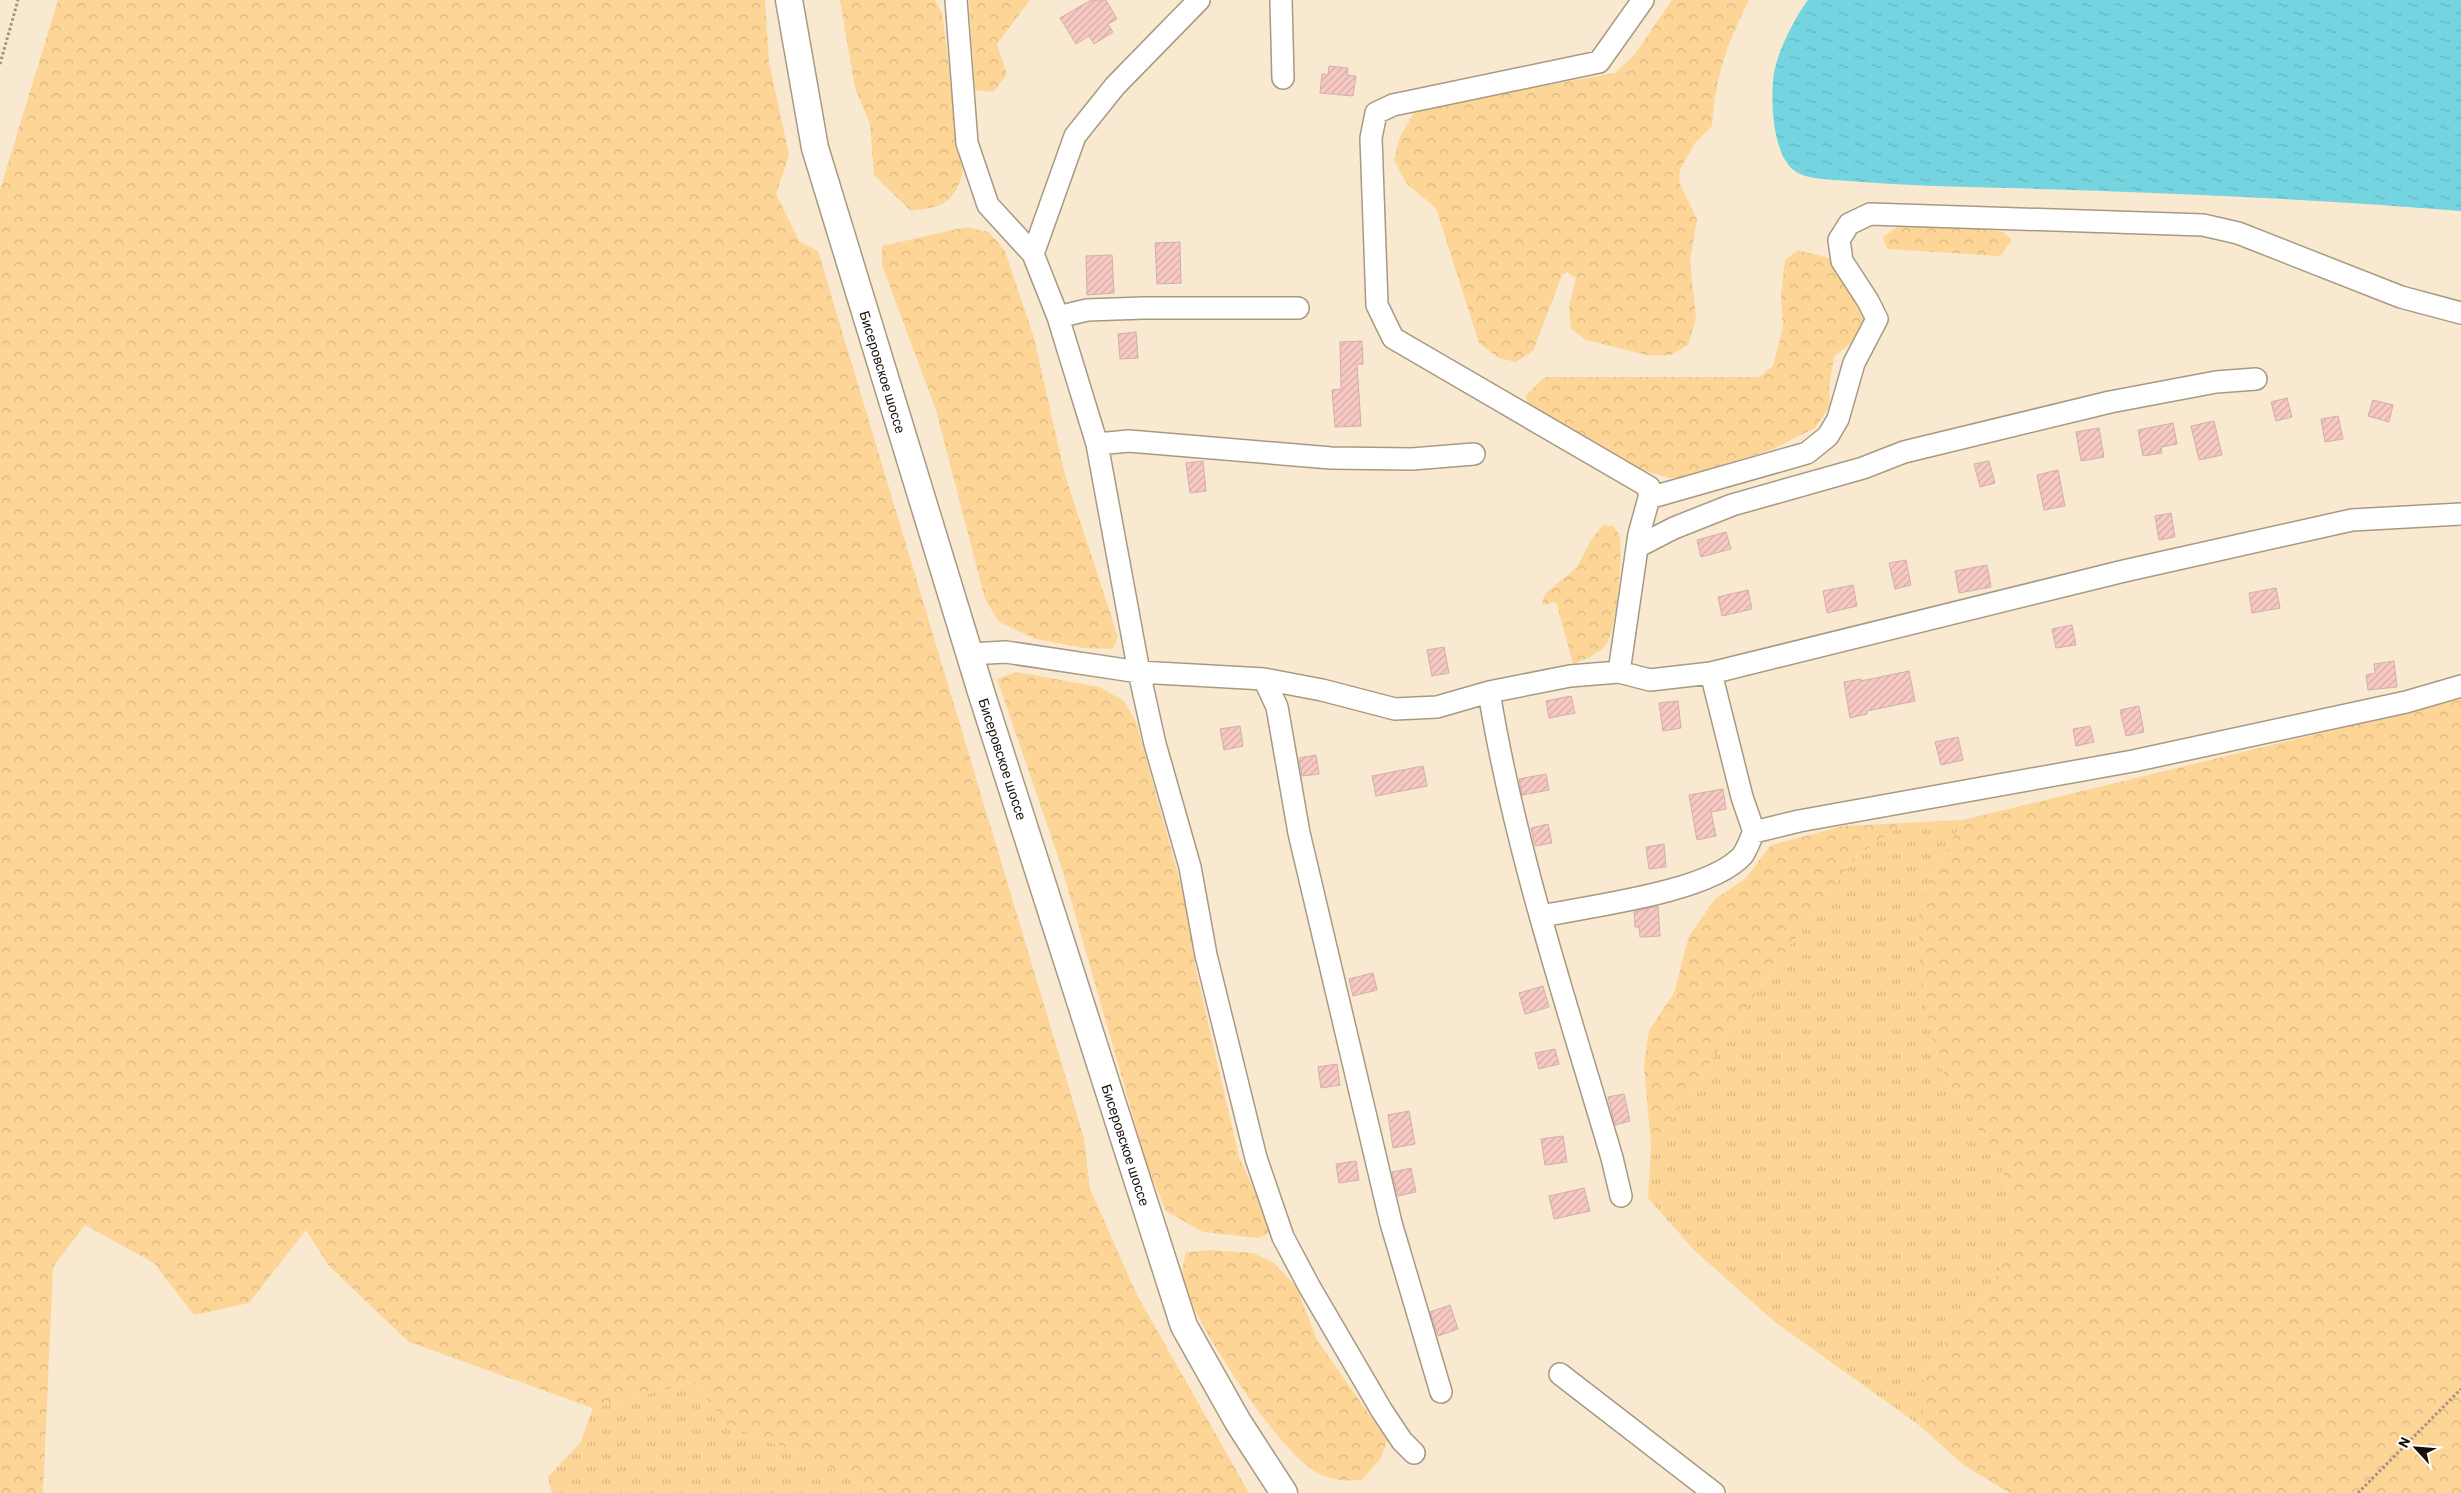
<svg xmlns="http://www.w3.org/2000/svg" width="2461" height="1493" viewBox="0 0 2461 1493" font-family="Barlow,sans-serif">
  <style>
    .grass { fill: url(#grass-tufts) }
    .forest { fill: url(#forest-crowns) }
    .water { fill: url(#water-ripples) }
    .building { fill: url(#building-hatch); stroke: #cfb0ab }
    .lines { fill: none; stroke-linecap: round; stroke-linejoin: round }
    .minor-casing { stroke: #a89982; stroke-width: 24 }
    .major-casing { stroke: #a89982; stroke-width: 29 }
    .path { stroke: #9e927f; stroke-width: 3; stroke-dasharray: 2.5 2.5; stroke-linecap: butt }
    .minor { stroke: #fff; stroke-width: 21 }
    .major { stroke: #fff; stroke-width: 26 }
    .labels { text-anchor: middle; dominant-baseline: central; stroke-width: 4.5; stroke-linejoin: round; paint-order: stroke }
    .street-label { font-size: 14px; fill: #150f07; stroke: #fff }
  </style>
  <defs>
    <pattern id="grass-tufts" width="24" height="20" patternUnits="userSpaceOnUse" patternTransform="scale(1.25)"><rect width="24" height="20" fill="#fdd597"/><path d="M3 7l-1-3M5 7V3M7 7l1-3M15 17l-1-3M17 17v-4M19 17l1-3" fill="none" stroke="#d8b681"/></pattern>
    <pattern id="forest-crowns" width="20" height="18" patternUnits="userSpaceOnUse" patternTransform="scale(1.25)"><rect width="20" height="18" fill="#fdd597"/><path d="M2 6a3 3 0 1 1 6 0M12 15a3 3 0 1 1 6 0" fill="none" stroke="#d8b681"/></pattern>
    <pattern id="water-ripples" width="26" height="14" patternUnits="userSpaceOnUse" patternTransform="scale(1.25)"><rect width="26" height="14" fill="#74d4df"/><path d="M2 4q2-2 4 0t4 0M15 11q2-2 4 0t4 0" fill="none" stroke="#64b5be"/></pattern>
    <pattern id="building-hatch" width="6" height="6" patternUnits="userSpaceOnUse" patternTransform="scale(1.25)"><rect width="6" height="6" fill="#f8c9c3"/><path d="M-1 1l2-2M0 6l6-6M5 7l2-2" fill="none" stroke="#d4aba6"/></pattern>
  </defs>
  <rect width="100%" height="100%" fill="#f9e9d0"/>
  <path class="grass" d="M 1963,820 L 1919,901 L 1937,1062 L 2002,1168 L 2013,1209 L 2010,1247 L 1988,1293 L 1950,1334 L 1924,1374 L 1919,1425 L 1775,1322 L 1694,1250 L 1648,1198 L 1651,1146 L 1697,1084 L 1728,1033 L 1820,904 L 1857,856 L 1903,823 Z
    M 695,1382 L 728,1428 L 791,1449 L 885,1493 L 552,1493 L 548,1477 L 581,1442 L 593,1408 Z"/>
  <path class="forest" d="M 58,0 L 765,0 L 769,62 L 789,155 L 776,194 L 799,241 L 818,251 L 1084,1138 L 1090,1189 L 1137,1295 L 1249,1493 L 885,1493 L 791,1449 L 728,1428 L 695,1382 L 593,1408 L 409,1342 L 329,1266 L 306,1230 L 249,1303 L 194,1315 L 154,1263 L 85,1225 L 53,1267 L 43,1493 L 0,1493 L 0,190 Z
    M 840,0 L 935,0 L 942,13 L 963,172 C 953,205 944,206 911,211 L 874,175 L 870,124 L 855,88 Z
    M 969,0 L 1030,0 L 997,44 L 1007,75 L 993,92 L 975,90 Z
    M 1672,0 L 1749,0 C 1726,46 1716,74 1712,126 L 1695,143 L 1680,169 L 1679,182 L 1697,219 L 1690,261 L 1696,318 L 1688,345 L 1671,355 L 1647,355 L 1586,340 L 1571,329 L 1569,307 L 1576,278 L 1567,272 L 1562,275 L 1533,351 L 1516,362 L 1499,358 L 1479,343 L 1436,208 L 1407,184 L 1394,160 L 1400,137 L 1416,109 L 1615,73 L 1635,54 Z
    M 1903,223 L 1960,226 L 2003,232 L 2012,240 L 2000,256 L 1887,249 L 1883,237 Z
    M 966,227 L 989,232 L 1005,251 L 1034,338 L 1065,475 L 1118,637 L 1113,649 L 1084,648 L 1036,639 L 999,622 L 985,599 L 936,410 L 882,265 L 882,246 Z
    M 1798,250 L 1829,258 L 1850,282 L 1868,310 L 1865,331 L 1834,357 L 1829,388 L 1830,406 L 1815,428 L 1771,450 L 1674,479 L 1645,471 L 1529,405 L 1525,396 L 1545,377 L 1759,377 L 1773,366 L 1783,327 L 1781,295 L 1785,260 Z
    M 1603,525 L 1613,526 C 1615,529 1618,532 1619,535 C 1624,551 1616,633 1606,645 C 1597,655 1585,659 1573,664 L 1556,602 L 1541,605 L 1546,593 L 1577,567 L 1591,540 Z
    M 1016,672 L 1099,687 L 1124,701 L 1136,722 L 1187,907 L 1196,970 L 1239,1157 L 1273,1231 L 1258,1238 L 1203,1232 L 1166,1211 L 1147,1165 L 1061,865 L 997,679 Z
    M 2461,699 L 2461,1493 L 2010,1493 L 1965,1466 L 1919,1425 L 1924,1374 L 1950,1334 L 1988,1293 L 2010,1247 L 2013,1209 L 2002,1168 L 1937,1062 L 1920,978 L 1919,901 L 1963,820 Z
    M 1903,823 L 1857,856 L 1820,904 L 1728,1033 L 1697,1084 L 1651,1146 L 1644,1066 L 1649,1030 L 1674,993 L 1689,936 L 1715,899 L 1745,879 L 1771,845 L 1843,826 Z
    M 1211,1250 L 1253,1253 L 1274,1263 L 1296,1286 L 1317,1340 L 1387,1440 L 1381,1458 L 1362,1480 C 1345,1481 1333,1481 1318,1473 C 1280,1454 1201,1331 1185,1289 C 1180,1277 1183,1264 1186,1252 Z"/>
  <path class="water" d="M 1808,0 L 2461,0 L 2461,211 C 2310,199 2158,192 2007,188 C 1954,187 1901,185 1848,181 C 1835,180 1809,179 1798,173 C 1772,160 1770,99 1774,73 C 1777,53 1795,17 1808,0 Z"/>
  <path class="building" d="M 1091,0 L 1106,0 L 1117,19 L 1108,24 L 1113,32 L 1094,44 L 1089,36 L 1076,44 L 1060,18 Z
    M 1329,66 L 1348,68 L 1347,75 L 1356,76 L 1353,96 L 1320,93 L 1322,74 L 1328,75 Z
    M 1180,242 L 1181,283 L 1157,284 L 1155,243 Z
    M 1112,255 L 1114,293 L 1087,295 L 1086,256 Z
    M 1136,332 L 1138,358 L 1120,359 L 1118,334 Z
    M 1362,341 L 1363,364 L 1357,364 L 1361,426 L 1335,427 L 1332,390 L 1341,389 L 1340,342 Z
    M 2287,398 L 2292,417 L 2276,421 L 2271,402 Z
    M 2373,400 L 2393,405 L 2389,422 L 2368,416 Z
    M 2338,416 L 2343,439 L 2325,442 L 2321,419 Z
    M 2214,421 L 2222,455 L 2199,460 L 2191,426 Z
    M 2173,423 L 2177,444 L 2161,447 L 2162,453 L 2143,456 L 2138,430 Z
    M 2099,428 L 2104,457 L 2081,461 L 2076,432 Z
    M 1203,461 L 1206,491 L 1190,493 L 1186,463 Z
    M 1989,461 L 1995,483 L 1980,487 L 1974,464 Z
    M 2058,470 L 2065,506 L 2044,510 L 2037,475 Z
    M 2171,513 L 2175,537 L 2159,540 L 2155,516 Z
    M 1726,532 L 1731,549 L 1701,557 L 1697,540 Z
    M 1906,560 L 1911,585 L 1895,589 L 1889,563 Z
    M 1987,565 L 1991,587 L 1959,593 L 1955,571 Z
    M 1853,585 L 1857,606 L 1827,613 L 1823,591 Z
    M 2276,588 L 2280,608 L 2252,613 L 2249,593 Z
    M 1748,590 L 1752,609 L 1722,616 L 1718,597 Z
    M 2072,625 L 2076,645 L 2056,648 L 2052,629 Z
    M 1444,647 L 1449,673 L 1432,676 L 1427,650 Z
    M 2394,661 L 2397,687 L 2368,690 L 2366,675 L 2375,673 L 2374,664 Z
    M 1909,671 L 1915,701 L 1867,711 L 1867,714 L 1850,718 L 1844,682 L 1861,679 L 1861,681 Z
    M 1571,696 L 1575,713 L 1549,718 L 1546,701 Z
    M 1678,701 L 1681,728 L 1663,731 L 1659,703 Z
    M 2139,706 L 2144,732 L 2126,736 L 2120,710 Z
    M 1240,726 L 1243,746 L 1224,750 L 1220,729 Z
    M 2090,726 L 2094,742 L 2076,746 L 2073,729 Z
    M 1958,737 L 1963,760 L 1941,765 L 1935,742 Z
    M 1316,755 L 1319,774 L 1302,776 L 1299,758 Z
    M 1423,766 L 1427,786 L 1376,796 L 1372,776 Z
    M 1546,774 L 1549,790 L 1522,795 L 1519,779 Z
    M 1723,789 L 1726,809 L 1711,812 L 1716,836 L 1697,840 L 1689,795 Z
    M 1548,824 L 1552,843 L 1535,846 L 1531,828 Z
    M 1664,844 L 1666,867 L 1649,869 L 1646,847 Z
    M 1658,906 L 1660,936 L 1640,937 L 1639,927 L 1635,927 L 1634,912 Z
    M 1373,973 L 1377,990 L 1353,996 L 1349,979 Z
    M 1543,986 L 1549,1007 L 1525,1014 L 1519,993 Z
    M 1555,1049 L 1559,1064 L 1539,1069 L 1535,1053 Z
    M 1337,1064 L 1340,1085 L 1321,1088 L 1318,1067 Z
    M 1624,1094 L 1630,1121 L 1615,1125 L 1608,1097 Z
    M 1409,1111 L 1415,1144 L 1393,1148 L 1388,1115 Z
    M 1563,1136 L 1567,1162 L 1545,1165 L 1541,1139 Z
    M 1356,1161 L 1359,1180 L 1339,1183 L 1336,1164 Z
    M 1411,1168 L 1416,1192 L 1398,1196 L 1392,1172 Z
    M 1584,1188 L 1590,1211 L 1554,1219 L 1549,1196 Z
    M 1450,1305 L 1458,1329 L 1438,1336 L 1430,1312 Z"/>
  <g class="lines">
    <g class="minor-casing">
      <path id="minor" d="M 956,0 L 967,143 L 988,205 L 1033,254
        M 1199,0 L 1115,86 L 1075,136 L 1033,254 L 1058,317 L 1097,444 L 1139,672 L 1155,744 L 1190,867 L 1206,955 L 1256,1158 L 1283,1237 L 1309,1286 L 1382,1411 L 1402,1441 L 1414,1453
        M 1281,0 L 1283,78
        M 1058,317 L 1087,310 L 1143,308 L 1298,308
        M 1097,444 L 1129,441 L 1331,458 L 1412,459 L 1474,454
        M 1649,498 L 1807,453 L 1828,436 L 1838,419 L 1854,363 L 1877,319 L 1868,301 L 1842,261 L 1839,240 L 1849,224 L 1870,214 L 2203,225 L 2238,233 L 2401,297 L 2461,313
        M 1637,547 L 1674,528 L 1732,505 L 1863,468 L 1904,452 L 2110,402 L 2216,382 L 2256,379
        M 969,654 L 1006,652 L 1139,672 L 1264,679 L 1322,690 L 1395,709 L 1437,707 L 1489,692 L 1570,676 L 1619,672 L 1650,680 L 1711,673 L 2124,571 L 2352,520 L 2461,514
        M 1619,672 L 1639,534 L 1649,498 L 1649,487 L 1393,338 L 1377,305 L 1371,138 L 1376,113 L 1393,105 L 1599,62 L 1643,0
        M 1264,679 L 1277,707 L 1299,833 L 1391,1223 L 1441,1392
        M 1489,692 C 1515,851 1567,1005 1612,1158 L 1621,1196
        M 1754,832 L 1799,821 L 2133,761 L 2406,702 L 2461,686
        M 1542,916 C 1591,906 1709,892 1742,856 C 1747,850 1750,839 1754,832 L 1742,797 L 1711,673
        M 1560,1374 L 1714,1493"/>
    </g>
    <g class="major-casing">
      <path id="major" d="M 789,0 L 815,148 L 982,695 L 1184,1326 L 1238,1422 L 1284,1493"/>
    </g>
    <path class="path" d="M 0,64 L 18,0
      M 2358,1493 L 2461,1389"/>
    <use href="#minor" class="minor"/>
    <use href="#major" class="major"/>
  </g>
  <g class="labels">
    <g class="street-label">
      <text transform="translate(883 372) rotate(73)">Бисеровское шоссе</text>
      <text transform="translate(1003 759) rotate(72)">Бисеровское шоссе</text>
      <text transform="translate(1126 1145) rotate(72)">Бисеровское шоссе</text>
    </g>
  </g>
  <g transform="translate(2416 1448) rotate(296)" stroke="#ffffff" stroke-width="4" paint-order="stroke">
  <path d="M0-4L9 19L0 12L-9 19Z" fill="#150f07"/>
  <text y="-8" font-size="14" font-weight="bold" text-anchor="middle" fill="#150f07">N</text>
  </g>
</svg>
